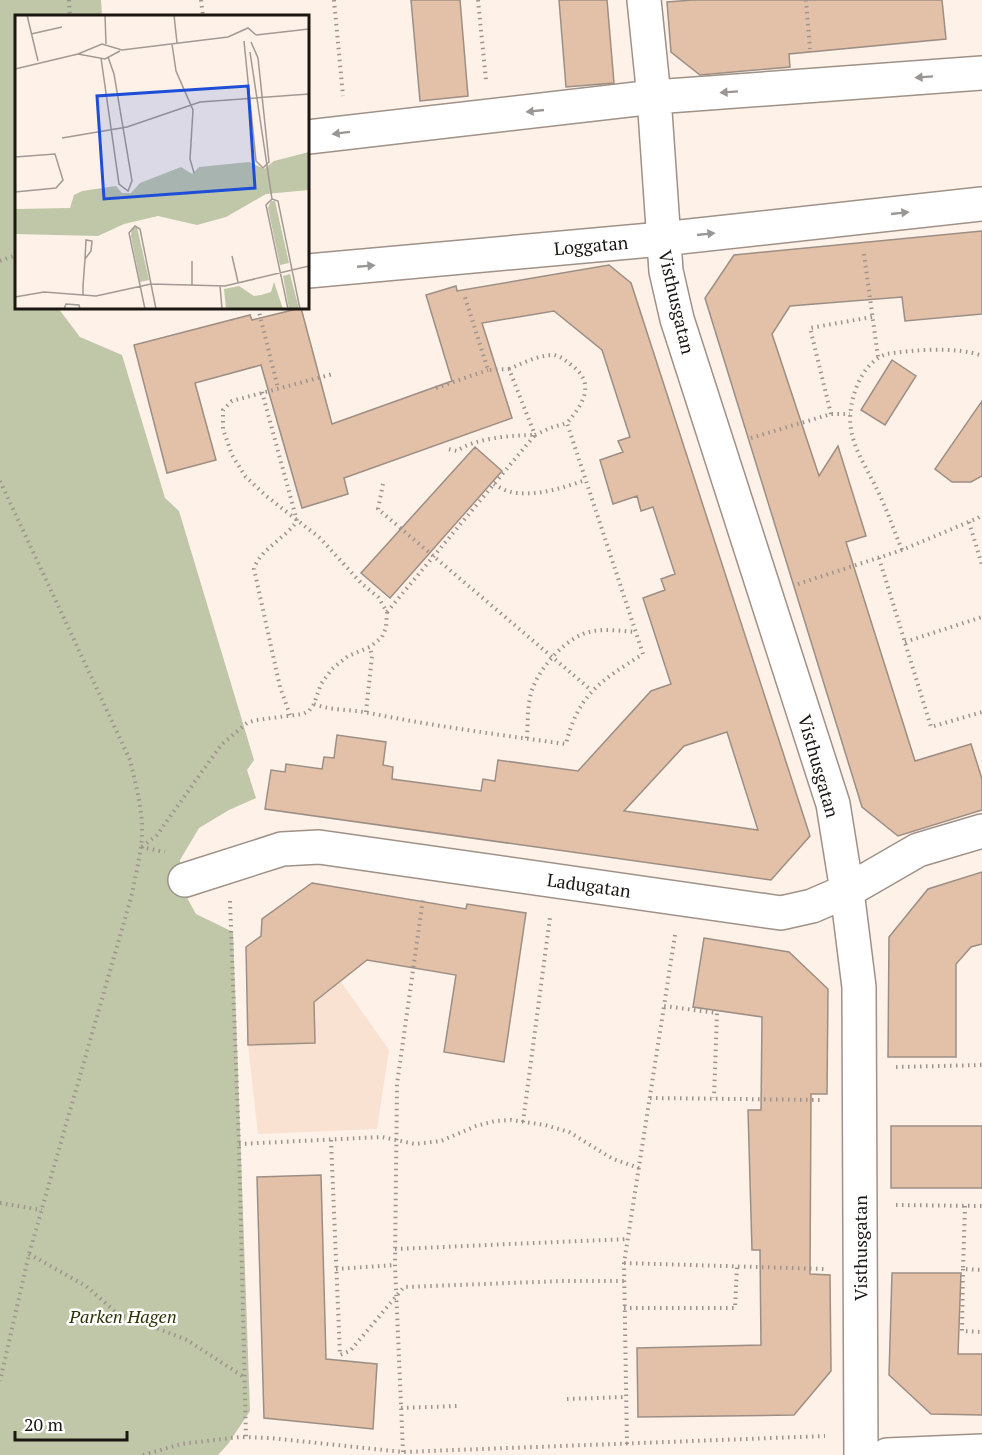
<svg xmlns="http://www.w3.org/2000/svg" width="982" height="1455" viewBox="0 0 982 1455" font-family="'PT Serif',serif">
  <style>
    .built { fill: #f9e2d2 }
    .green { fill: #c0c6a8 }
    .building { fill: #e3c1a9; stroke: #9d8e84; stroke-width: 1.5; fill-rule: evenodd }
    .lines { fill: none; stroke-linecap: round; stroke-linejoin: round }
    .pedestrian-casing { stroke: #9f9187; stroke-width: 36 }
    .minor-casing { stroke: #9f9187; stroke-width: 36 }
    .path { stroke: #9e948e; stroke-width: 4; stroke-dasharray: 1.5 4.5; stroke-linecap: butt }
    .pedestrian { stroke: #fff; stroke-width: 33 }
    .minor { stroke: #fff; stroke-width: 33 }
    .oneway { fill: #999695 }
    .labels { text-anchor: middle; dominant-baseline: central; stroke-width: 5; stroke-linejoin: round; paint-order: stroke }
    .street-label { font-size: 18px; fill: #1c1613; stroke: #fff }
    .park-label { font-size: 18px; font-style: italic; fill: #2d3205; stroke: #fff }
    .inset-road { fill: none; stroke: #a39993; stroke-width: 1.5 }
    .view { fill: #1d4ed8; fill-opacity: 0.15; stroke: #1d4ed8; stroke-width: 3 }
    .inset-edge { fill: none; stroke: #1c1613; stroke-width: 3 }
  </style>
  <rect width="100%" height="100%" fill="#fdf1e8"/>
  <path class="built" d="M 261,936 L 343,962 L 351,973 L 341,982 L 389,1050 L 377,1129 L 258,1134 L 248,1045 L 246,947 Z"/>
  <path class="green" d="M 0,0 L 101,0 L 102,16 L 16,16 L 16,308 L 58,308 L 80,337 L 122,355 L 165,498 L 179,511 L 254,760 L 247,770 L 256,798 L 229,810 L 199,828 L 180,860 L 181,887 L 196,914 L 233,932 L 250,1411 L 228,1444 L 218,1455 L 0,1455 Z"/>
  <path class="building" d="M 411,0 L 460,0 L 468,96 L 420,101 Z
    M 559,0 L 607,0 L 614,83 L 566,87 Z
    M 692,0 L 942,0 L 946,39 L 789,54 L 790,67 L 700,75 L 671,52 L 667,2 Z
    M 982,231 L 982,314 L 905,321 L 902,297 L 790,306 L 772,334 L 819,476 L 838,446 L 866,536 L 846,542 L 915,761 L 971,744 L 982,779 L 982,810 L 898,836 L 862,807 L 705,298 L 734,255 Z
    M 609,265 L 631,283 L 810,836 L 771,880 L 265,809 L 271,770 L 285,772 L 286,764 L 322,769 L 324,757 L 334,758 L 337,735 L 386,742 L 383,765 L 393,767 L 392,779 L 481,791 L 483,779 L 495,781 L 498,760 L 578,771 L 651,691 L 671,684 L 643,598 L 665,590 L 661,579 L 675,574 L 653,507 L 641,511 L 637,496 L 613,504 L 600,460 L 623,452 L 618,441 L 630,437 L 602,350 L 554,311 L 482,323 L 512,418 L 344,478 L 348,494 L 302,508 L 261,365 L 195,383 L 216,460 L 167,473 L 134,345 L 250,315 L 252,320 L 301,308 L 332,424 L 452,381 L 426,295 L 456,286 L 457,291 ZM 727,732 L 758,830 L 624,811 L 684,746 Z
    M 892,360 L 916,376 L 885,425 L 861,410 Z
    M 982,401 L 982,476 L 971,482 L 952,482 L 935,469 Z
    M 475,447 L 502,471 L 390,598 L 361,573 Z
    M 982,872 L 982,944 L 971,947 L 956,964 L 956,1057 L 888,1057 L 889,937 L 928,889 Z
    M 312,883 L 466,909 L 467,904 L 526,913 L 504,1062 L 444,1052 L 456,975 L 367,960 L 314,1002 L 315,1043 L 248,1045 L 246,947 L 261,936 L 262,919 Z
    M 704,938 L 789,952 L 828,989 L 827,1094 L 811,1094 L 810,1274 L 830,1275 L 831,1371 L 794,1415 L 638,1417 L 637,1348 L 761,1345 L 760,1250 L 752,1250 L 748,1110 L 761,1110 L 762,1017 L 693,1007 Z
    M 891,1126 L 982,1126 L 982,1188 L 891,1188 Z
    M 321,1175 L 326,1359 L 377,1364 L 373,1429 L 264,1418 L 257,1177 Z
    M 892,1273 L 961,1273 L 958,1354 L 982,1354 L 982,1415 L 931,1414 L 889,1375 Z"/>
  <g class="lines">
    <g class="pedestrian-casing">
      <path id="pedestrian" d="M 644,0 L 654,97"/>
    </g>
    <g class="minor-casing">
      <path id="minor" d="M 654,97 L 666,271 L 677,319 L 833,804 L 847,891 L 859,987 L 861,1455
        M 308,137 L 654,97 L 982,73
        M 308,271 L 662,239 L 982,204
        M 185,880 L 282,849 L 319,847 L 781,913 L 812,906 L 847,891 L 918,850 L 982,831
        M 887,1455 L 982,1451"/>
    </g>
    <path class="path" d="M 69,0 L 70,16
      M 201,0 L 203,16
      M 334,0 L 343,96
      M 478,0 L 486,80
      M 806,0 L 810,49
      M 864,254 L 878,357
      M 0,261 L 16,255
      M 258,308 L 278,388
      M 509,369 C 523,363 538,355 554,355 C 560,356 565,360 570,364 C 597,383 583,404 567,423
      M 436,388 L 488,370
      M 262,392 L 297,521 C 286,538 259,550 254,569 L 280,687 L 290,715
      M 831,414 L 810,328 L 872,317
      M 751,438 L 831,414 L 850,414
      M 0,481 L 130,760 C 135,781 141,803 142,825 C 143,848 136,871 132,894 L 29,1254 L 0,1381
      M 383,484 L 378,509 L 591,690
      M 494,484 C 499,487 505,491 511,492 C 535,497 563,488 585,480
      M 969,522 L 982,565
      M 902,550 C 895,533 889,515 881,498 C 863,457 839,436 856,388 C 862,373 871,360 886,354 C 912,350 958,346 982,356
      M 879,558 L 931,727 L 982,712
      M 798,584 L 902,550 L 978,518 L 982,515
      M 387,612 L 535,435 C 513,435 475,438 457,451 L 448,449
      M 905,642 L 982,617
      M 314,704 C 332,711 350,709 369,713 C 434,726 500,735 566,744 C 578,694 602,680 643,654 L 567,423 L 550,428 L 535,435 L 509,369 L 488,370 L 464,294
      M 366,712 L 372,656 L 370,648
      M 527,738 C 528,721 527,703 533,687 C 542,665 566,638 589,632 C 604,628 621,631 636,632
      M 141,847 L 165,852
      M 142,847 L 157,835 L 221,745 L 247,723 L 256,720 L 303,714 L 309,711 L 314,704 L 321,684 L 332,669 L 348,656 L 370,647 L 382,637 L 386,628 L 387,612 L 378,597 L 362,584 L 320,538 L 265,495 L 245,476 L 232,455 L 223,429 L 223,410 L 232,401 L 333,374
      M 230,901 L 239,1144 L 246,1437
      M 675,935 L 664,1006 L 717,1013 L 714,1098
      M 896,1067 L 982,1065
      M 650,1098 L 824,1100
      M 523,1122 L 550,917
      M 331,1140 L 340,1355 L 350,1351 L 404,1287 L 563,1281 L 624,1281
      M 239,1144 L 382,1137 L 415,1144 L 441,1141 L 476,1126 L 495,1121 L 511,1120 L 545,1125 L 569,1132 L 613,1159 L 639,1168
      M 0,1203 L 42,1210
      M 896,1205 L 982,1206
      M 965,1206 L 963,1269 L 982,1270
      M 395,1249 L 628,1239
      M 29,1254 L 86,1286 L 119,1315 L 149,1325 L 187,1340 L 244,1377
      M 624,1263 L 824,1269
      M 336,1269 L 395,1265
      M 963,1269 L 962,1331 L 982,1332
      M 624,1308 L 735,1308 L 737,1267
      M 567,1399 L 626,1397
      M 401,1408 L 457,1406
      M 627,1444 L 624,1263 L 664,1006
      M 403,1452 L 395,1265 L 397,1084 L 423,899
      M 143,1455 L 181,1444 L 240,1437 L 270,1438 L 403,1452 L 825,1436"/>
    <use href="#pedestrian" class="pedestrian"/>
    <use href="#minor" class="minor"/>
  </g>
  <defs><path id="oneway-solid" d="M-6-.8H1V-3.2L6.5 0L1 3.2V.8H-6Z" transform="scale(1.5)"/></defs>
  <g class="oneway">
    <use href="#oneway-solid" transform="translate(924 77) rotate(176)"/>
    <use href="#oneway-solid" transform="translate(729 92) rotate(176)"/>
    <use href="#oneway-solid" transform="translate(535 111) rotate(174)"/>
    <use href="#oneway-solid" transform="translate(341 133) rotate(173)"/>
    <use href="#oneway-solid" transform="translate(900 213) rotate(-6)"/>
    <use href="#oneway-solid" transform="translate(706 234) rotate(-6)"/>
    <use href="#oneway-solid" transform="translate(366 266) rotate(-5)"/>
  </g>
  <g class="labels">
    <g class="street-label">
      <text transform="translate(591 245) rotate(-5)">Loggatan</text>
      <text transform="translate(677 302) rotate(77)">Visthusgatan</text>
      <text transform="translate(819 766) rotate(74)">Visthusgatan</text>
      <text transform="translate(589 885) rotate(8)">Ladugatan</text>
      <text transform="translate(860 1248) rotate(-90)">Visthusgatan</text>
    </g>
    <g class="park-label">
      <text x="123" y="1316">Parken Hagen</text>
    </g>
  </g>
  <g transform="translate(15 15)">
    <rect width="294" height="294" fill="#fdf1e8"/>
    <path d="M 294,137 L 294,175 L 251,179 L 211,202 L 182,210 L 143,201 L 109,209 L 83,221 L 0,219 L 0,194 L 55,193 L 59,180 L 67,176 L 101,171 L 107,178 L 116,178 L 125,168 L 166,152 L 177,159 L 184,152 L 234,147 L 249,154 L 259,146 ZM 256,186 L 260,186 L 274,248 L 265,250 L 253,193 ZM 122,212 L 134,265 L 125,267 L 116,221 L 117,213 ZM 275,259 L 284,294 L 274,294 L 268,261 ZM 259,267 L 268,294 L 211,294 L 209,274 L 224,271 L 239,281 L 246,280 L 256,277 Z" fill="#c0c6a8"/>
    <path class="inset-road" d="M 12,0 L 23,46M 90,0 L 91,29M 159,0 L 162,28M 16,19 L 47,12M 241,20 L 294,14M 229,26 L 241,146 L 248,153 L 254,147 L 243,43 L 236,27M 157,29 L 161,56 L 178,95 L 175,144 L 179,158M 235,37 L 257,184M 63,39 L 87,29 L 107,35 L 213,22 L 233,13 L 241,20M 86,43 L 104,169 L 113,176 L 117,166 L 99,59 L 93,42M 0,54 L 63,39 L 90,44 L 105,36M 47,123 L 112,112 L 185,87 L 294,79M 0,142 L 40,139 L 48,165 L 41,173 L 0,177M 257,184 L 263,186 L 285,294M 257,184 L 251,190 L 273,294M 217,241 L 223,267M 177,270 L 177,246M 205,271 L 207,294M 68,281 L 68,271 L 70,244 L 71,225 L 77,226 L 76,236 L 70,244M 0,282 L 29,277 L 81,281 L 136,269 L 210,271 L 294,251M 49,294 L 51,289 L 64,290 L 65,294M 130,294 L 114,218 L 120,211 L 125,214 L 141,294"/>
    <path class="view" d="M 233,71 L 240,173 L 89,184 L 82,81 Z"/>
    <rect width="294" height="294" class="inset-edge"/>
  </g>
  <path d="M15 1431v9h112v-9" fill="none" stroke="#1c1613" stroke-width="3"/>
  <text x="24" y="1431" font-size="18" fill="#1c1613" stroke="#ffffff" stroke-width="4.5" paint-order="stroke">20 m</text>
</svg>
